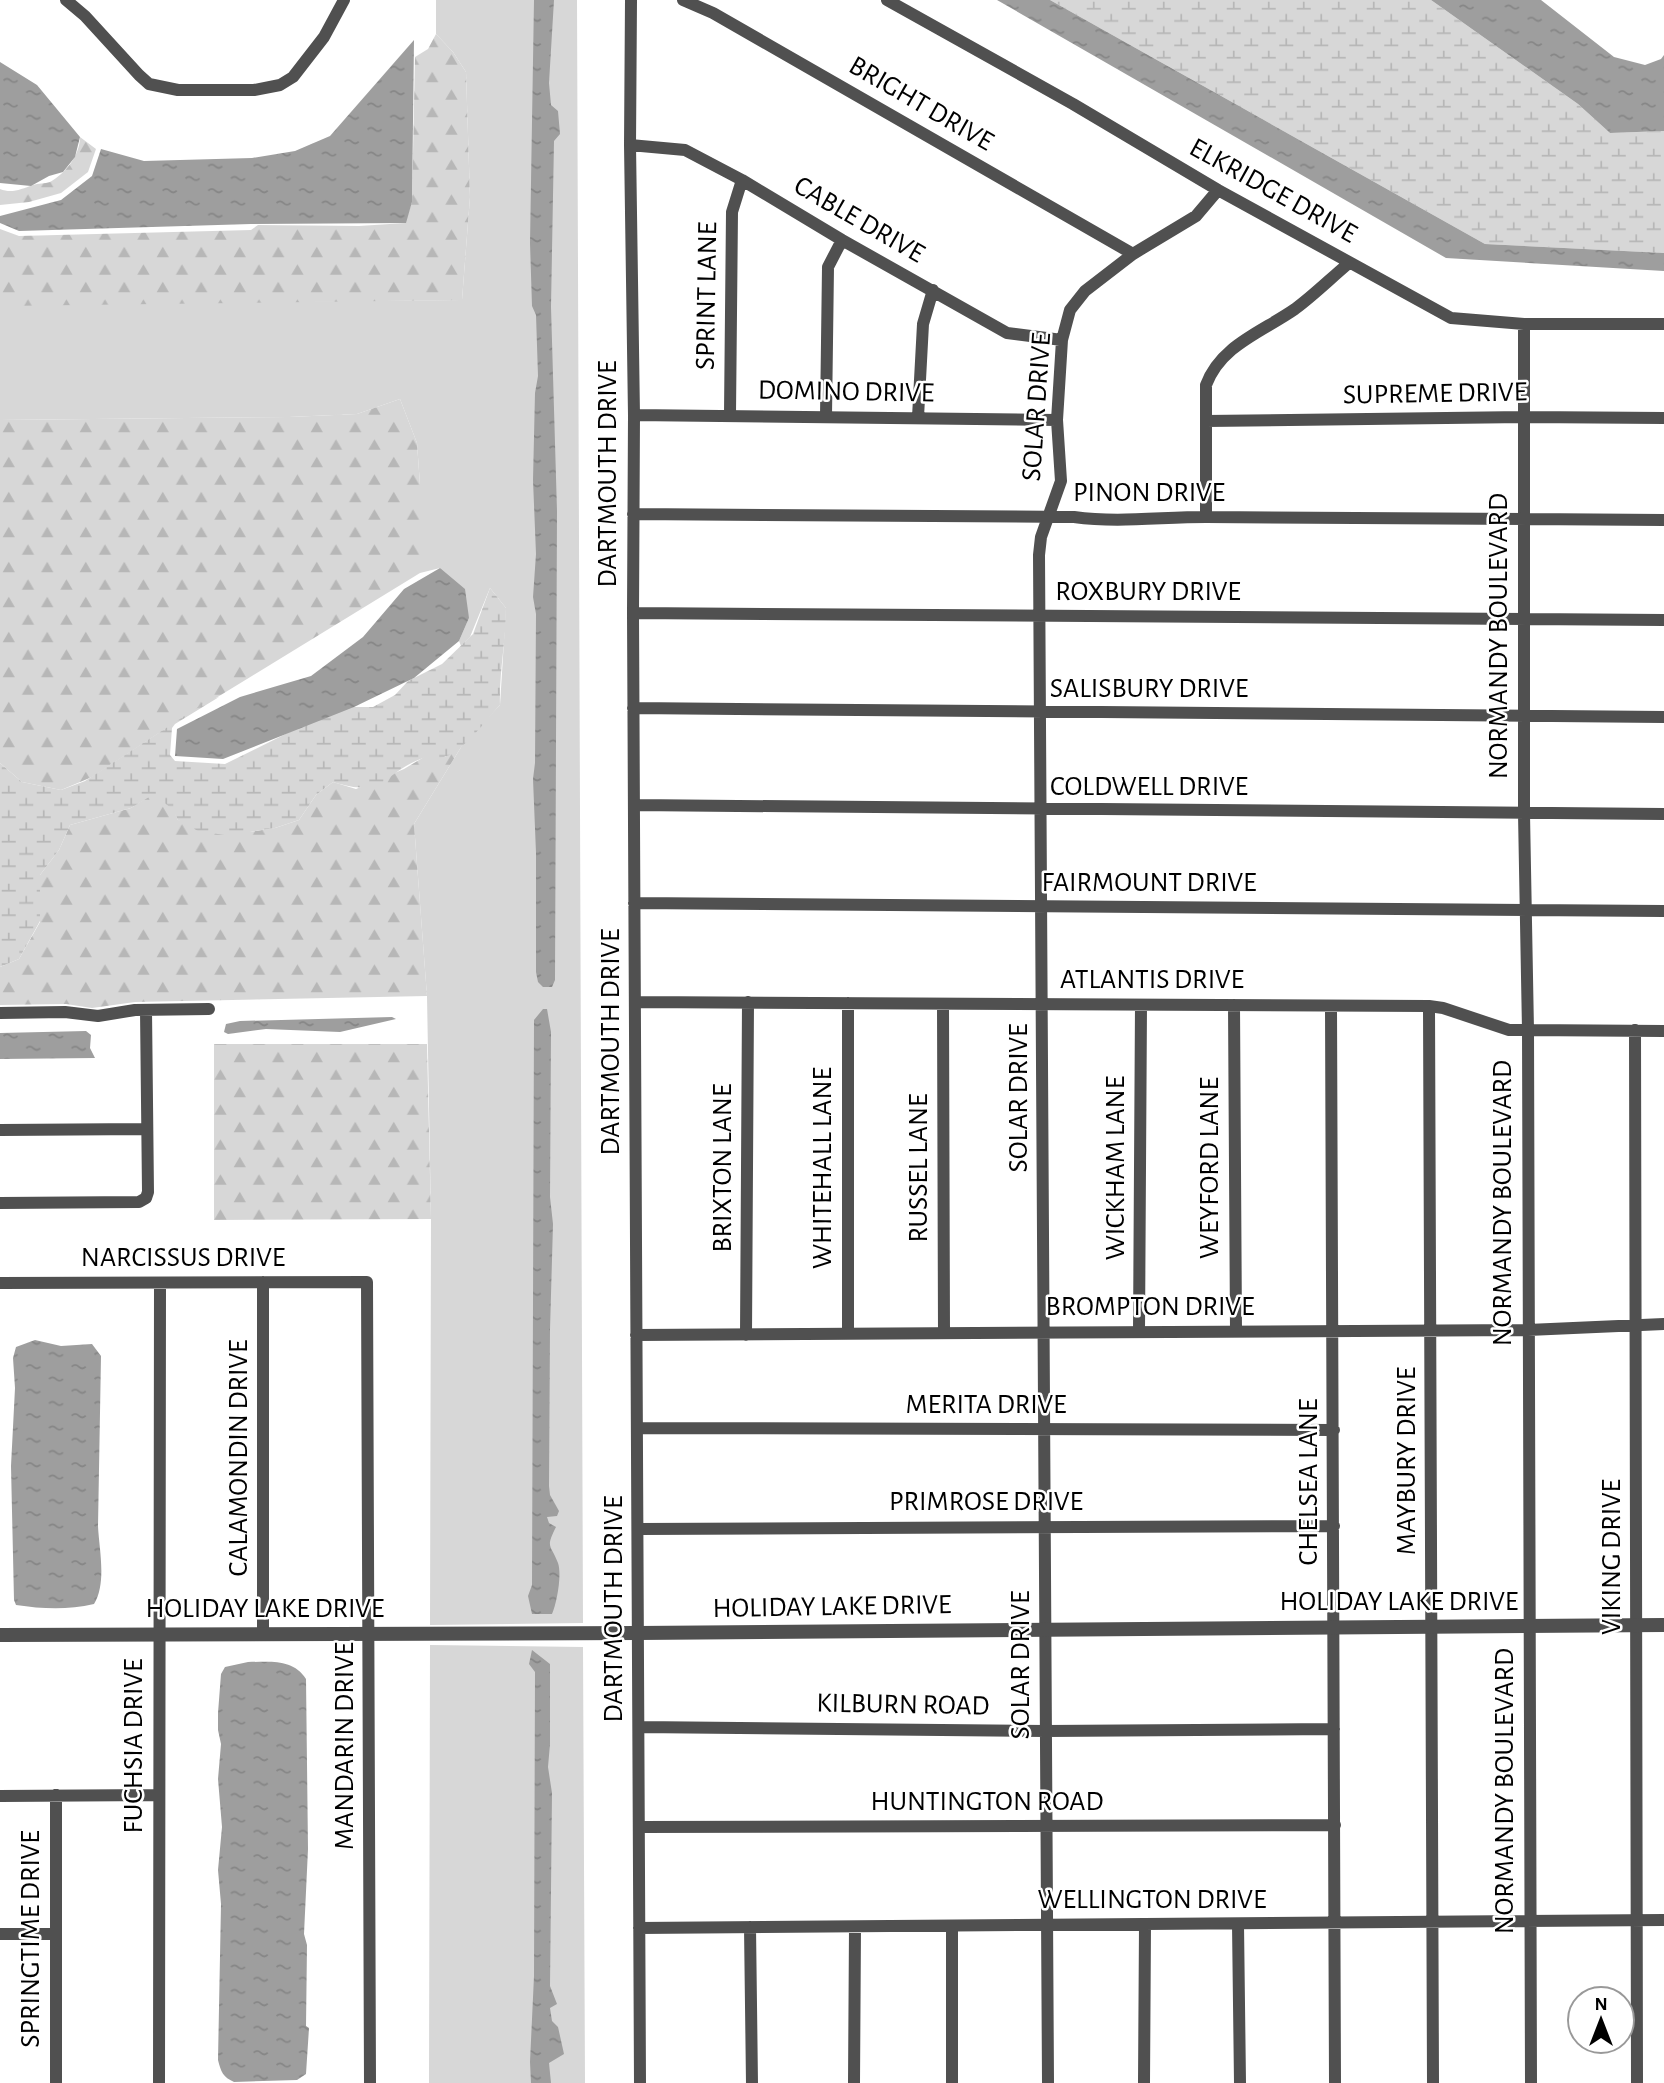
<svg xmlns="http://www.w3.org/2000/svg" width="1664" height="2083" viewBox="0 0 1664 2083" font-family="'Alegreya Sans',sans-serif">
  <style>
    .green { fill: #d7d7d7 }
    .forest { fill: url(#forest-firs) }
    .wetland { fill: url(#wetland-marsh) }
    .water { fill: url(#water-ripples) }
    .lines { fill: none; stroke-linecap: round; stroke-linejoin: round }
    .minor { stroke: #505050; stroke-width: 12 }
    .tertiary { stroke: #505050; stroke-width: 14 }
    .labels { text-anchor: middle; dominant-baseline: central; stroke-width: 5; stroke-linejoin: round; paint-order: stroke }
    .street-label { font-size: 28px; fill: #000; stroke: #fff }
  </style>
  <defs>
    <pattern id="forest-firs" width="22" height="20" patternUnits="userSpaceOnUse" patternTransform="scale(1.75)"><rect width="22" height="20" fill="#d7d7d7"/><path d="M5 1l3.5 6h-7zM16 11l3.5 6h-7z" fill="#b7b7b7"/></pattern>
    <pattern id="wetland-marsh" width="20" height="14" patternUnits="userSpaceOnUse" patternTransform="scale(1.75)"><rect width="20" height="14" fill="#d7d7d7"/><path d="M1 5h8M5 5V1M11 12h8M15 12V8" fill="none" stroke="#b7b7b7"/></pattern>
    <pattern id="water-ripples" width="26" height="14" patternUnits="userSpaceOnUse" patternTransform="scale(1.75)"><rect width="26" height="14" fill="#9e9e9e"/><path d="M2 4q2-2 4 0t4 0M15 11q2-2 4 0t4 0" fill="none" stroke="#868686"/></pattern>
  </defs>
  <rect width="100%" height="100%" fill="#fff"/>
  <path class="green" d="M 436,0 L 577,0 L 583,1623 L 430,1625 L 431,1219 L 427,996 L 414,824 L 463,744 L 500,705 L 506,608 L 490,588 L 470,637 L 461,646 L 459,641 L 469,618 L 440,568 L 420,573 L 420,485 L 417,443 L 400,399 L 357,414 L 289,417 L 0,420 L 0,304 L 462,300 L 470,197 L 466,72 L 453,52 L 436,34 Z
    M 430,1645 L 583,1647 L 585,2083 L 429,2083 Z"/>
  <path class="forest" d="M 436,34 L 453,52 L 466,72 L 470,197 L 462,300 L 0,306 L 0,229 L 19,236 L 251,230 L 258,225 L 359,226 L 405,223 L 412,202 L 415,57 L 428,49 Z
    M 80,137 L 96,149 L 88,172 L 61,193 L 29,202 L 0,205 L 0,189 C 12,194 21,189 33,185 C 38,183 45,184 50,182 C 66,173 80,155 80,137 Z
    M 400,399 L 417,443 L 420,485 L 420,573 L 162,731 L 92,777 L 61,790 L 22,782 L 0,763 L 0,420 L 289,417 L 357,414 Z
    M 463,744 L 414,824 L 427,996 L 135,1002 L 92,1008 L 66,1004 L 0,1005 L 0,967 L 19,959 L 40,922 L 40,875 L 59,850 L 70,825 L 131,808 L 154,793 L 173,809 L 178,820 L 250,832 L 275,828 L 299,820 L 316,795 L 333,782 L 356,789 L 404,769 L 424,757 L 445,757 Z
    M 214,1044 L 427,1044 L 431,1219 L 214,1220 Z"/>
  <path class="wetland" d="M 1050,0 L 1431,0 L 1578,104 L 1610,133 L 1664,131 L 1664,253 L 1485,244 Z
    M 490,588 L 506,608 C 506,641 499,672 500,705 C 487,719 463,752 444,757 C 438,759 430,756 423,758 C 380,774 387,799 333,782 L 316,795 L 299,820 L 275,828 L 250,832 L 244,838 L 198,831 L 178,820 L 172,809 L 154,794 L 131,808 L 70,825 L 59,850 L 40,875 L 40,921 L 19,959 L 0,967 L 0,763 L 22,782 L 61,790 L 85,781 L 209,700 L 219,697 L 175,724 L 172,728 L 170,755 L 175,761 L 225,764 L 340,707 L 373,707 L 395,695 L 408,681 L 442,664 L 473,634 Z"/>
  <path class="water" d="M 534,0 L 554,0 L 549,83 L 551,105 L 558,111 L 560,134 L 554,141 L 551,307 L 557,511 L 555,980 L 552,987 L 543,987 L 538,982 L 536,972 L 536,853 L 533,779 L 535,763 L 536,614 L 533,597 L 536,554 L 533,480 L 535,393 L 538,376 L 536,315 L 532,306 L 530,243 Z
    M 997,0 L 1050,0 L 1485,244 L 1664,253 L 1664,271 L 1446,258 Z
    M 1431,0 L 1541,0 L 1614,57 L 1645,65 L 1661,59 L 1664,55 L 1664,131 L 1610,133 L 1578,104 Z
    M 414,40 L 412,202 L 406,223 L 251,224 L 19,231 L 0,223 L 0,216 L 61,200 L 92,176 L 101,149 L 144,161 L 252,158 L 295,151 L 330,136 Z
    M 0,62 L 37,85 L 80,137 L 75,157 L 63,172 L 49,176 L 31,186 L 0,183 Z
    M 440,568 L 465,589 L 469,618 L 459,641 L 414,678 L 354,707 L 223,759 L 175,756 L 177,729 L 240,697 L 311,676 L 363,637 L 404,589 Z
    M 543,1009 L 547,1009 L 551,1032 L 550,1197 L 553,1224 L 550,1330 L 549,1486 L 550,1495 L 559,1511 L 557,1516 L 547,1517 L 549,1523 L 556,1527 C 545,1549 551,1544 558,1563 C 562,1574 557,1603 552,1614 L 532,1614 L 528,1596 L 532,1585 L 534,1020 Z
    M 392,1017 L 396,1019 L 340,1032 L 266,1029 L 228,1034 L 224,1032 L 226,1024 L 240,1021 Z
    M 86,1031 L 91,1035 L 90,1048 L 95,1058 L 0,1059 L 0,1033 Z
    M 35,1340 L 61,1346 L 92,1344 L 101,1356 L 98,1526 C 99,1549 107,1583 94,1604 C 68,1610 43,1609 16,1605 L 14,1600 L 11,1466 L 15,1388 L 13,1358 L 16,1347 Z
    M 532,1650 L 550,1664 L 550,1744 L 548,1767 L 552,1793 L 550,1986 L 557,2004 L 550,2008 L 552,2021 L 558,2027 L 564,2054 L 549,2063 L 551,2083 L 531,2083 L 530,2062 L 534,1976 L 535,1672 L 529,1664 Z
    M 248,1662 C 269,1662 293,1658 306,1679 L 308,1849 L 304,1934 L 307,1945 L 306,2026 L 309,2028 L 306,2074 L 297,2080 L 234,2082 C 223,2077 221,2072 218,2060 L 221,1904 L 218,1870 L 222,1827 L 218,1779 L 221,1744 L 218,1730 L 218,1713 L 221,1674 L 225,1667 Z"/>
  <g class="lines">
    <path class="minor" d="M 66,0 L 85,16 L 139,75 L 149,84 L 178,90 L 254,90 L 280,85 L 293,77 L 324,37 L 344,0
      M 631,0 L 630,145 L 634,415 L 633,613 L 640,2083
      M 683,0 L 713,13 L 1133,254
      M 887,0 L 1073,104 L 1218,190 L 1451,318 L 1524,324 L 1664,324
      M 630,145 L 685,150 L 742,180 L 842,240 L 1007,333 L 1062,340
      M 1524,324 L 1524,814 L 1528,1030 L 1531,2083
      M 730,414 L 732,212 L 742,180
      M 634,415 L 1057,420
      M 826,416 L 828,267 L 842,240
      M 918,417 L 923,324 L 933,290
      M 1206,421 L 1524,417 L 1664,418
      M 633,514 L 1074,517 C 1118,523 1161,517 1206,517 L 1664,520
      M 1206,517 L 1206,385 C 1221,345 1262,332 1295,309 C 1314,295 1331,278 1349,263
      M 633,613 L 1664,620
      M 633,708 L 1664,717
      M 634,805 L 1664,814
      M 634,903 L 1664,911
      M 635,1002 L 1429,1006 L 1443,1008 L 1509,1030 L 1664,1031
      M 848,1003 L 848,1334
      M 943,1004 L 944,1333
      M 1234,1005 L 1236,1331
      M 1331,1006 L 1335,2083
      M 1429,1006 L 1433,2083
      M 0,1013 L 65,1012 L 98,1016 L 135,1010 L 209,1009
      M 1635,1030 L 1637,2083
      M 0,1130 L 147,1129
      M 0,1203 L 139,1202 L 146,1198 L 148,1192 L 146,1010
      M 263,1282 L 263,1633
      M 0,1283 L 367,1282 L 370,2083
      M 1139,1332 L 1141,1005
      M 636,1335 L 1528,1330 L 1664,1324
      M 746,1335 L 748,1002
      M 637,1428 L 1334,1430
      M 638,1529 L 1334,1526
      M 639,1727 L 1046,1731 L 1334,1729
      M 0,1796 L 159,1795
      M 639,1827 L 1335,1825
      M 1238,1924 L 1240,2083
      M 952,1926 L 952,2083
      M 750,1927 L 752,2083
      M 639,1928 L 1664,1920
      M 0,1934 L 55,1934
      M 56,2083 L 56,1795
      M 159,2083 L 160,1283
      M 854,2083 L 855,1927
      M 1048,2083 L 1039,555 L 1041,537 L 1061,481 L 1057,420 L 1062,340 L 1070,310 L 1085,291 L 1133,254 L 1196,216 L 1218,190
      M 1144,2083 L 1145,1925"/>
    <path class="tertiary" d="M 0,1635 L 638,1633 L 1664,1625"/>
  </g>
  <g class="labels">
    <g class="street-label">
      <text transform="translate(921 104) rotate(30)">BRIGHT DRIVE</text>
      <text transform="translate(1273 191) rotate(29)">ELKRIDGE DRIVE</text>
      <text transform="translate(859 220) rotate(30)">CABLE DRIVE</text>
      <text transform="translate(707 296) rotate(-89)">SPRINT LANE</text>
      <text transform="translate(846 392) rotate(1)">DOMINO DRIVE</text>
      <text transform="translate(1435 394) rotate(-1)">SUPREME DRIVE</text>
      <text transform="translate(1037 407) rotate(-86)">SOLAR DRIVE</text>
      <text transform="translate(608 474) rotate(-90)">DARTMOUTH DRIVE</text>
      <text x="1149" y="493">PINON DRIVE</text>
      <text x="1148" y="592">ROXBURY DRIVE</text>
      <text transform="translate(1499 636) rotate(-90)">NORMANDY BOULEVARD</text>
      <text x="1149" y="689">SALISBURY DRIVE</text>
      <text x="1149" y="787">COLDWELL DRIVE</text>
      <text x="1149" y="883">FAIRMOUNT DRIVE</text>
      <text x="1152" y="980">ATLANTIS DRIVE</text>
      <text transform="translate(611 1042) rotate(-90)">DARTMOUTH DRIVE</text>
      <text transform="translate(1019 1098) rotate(-90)">SOLAR DRIVE</text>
      <text transform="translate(723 1168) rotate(-90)">BRIXTON LANE</text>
      <text transform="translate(823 1168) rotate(-90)">WHITEHALL LANE</text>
      <text transform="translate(919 1168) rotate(-90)">RUSSEL LANE</text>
      <text transform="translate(1116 1168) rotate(-90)">WICKHAM LANE</text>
      <text transform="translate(1210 1168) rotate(-90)">WEYFORD LANE</text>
      <text transform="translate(1503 1203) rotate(-90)">NORMANDY BOULEVARD</text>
      <text x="183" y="1258">NARCISSUS DRIVE</text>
      <text x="1150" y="1307">BROMPTON DRIVE</text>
      <text x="986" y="1405">MERITA DRIVE</text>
      <text transform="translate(239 1458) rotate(-90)">CALAMONDIN DRIVE</text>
      <text transform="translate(1407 1461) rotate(-90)">MAYBURY DRIVE</text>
      <text transform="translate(1309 1482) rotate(-90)">CHELSEA LANE</text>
      <text x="986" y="1502">PRIMROSE DRIVE</text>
      <text transform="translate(1612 1557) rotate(-90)">VIKING DRIVE</text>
      <text x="1399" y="1602">HOLIDAY LAKE DRIVE</text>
      <text transform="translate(832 1607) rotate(-1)">HOLIDAY LAKE DRIVE</text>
      <text x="265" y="1609">HOLIDAY LAKE DRIVE</text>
      <text transform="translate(614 1609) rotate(-90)">DARTMOUTH DRIVE</text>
      <text transform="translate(1021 1665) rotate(-90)">SOLAR DRIVE</text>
      <text transform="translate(903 1705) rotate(1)">KILBURN ROAD</text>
      <text transform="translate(134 1746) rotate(-90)">FUCHSIA DRIVE</text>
      <text transform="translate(345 1746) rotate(-90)">MANDARIN DRIVE</text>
      <text transform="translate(1505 1791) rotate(-90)">NORMANDY BOULEVARD</text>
      <text x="987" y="1802">HUNTINGTON ROAD</text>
      <text x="1152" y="1900">WELLINGTON DRIVE</text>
      <text transform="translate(31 1939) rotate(-90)">SPRINGTIME DRIVE</text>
    </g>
  </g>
  <g transform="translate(1601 2020)"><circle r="33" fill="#ffffff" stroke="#999999" stroke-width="2"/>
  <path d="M0-5L12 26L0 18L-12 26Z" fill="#000000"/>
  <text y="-10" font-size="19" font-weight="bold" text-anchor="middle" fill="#000000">N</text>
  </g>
</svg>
